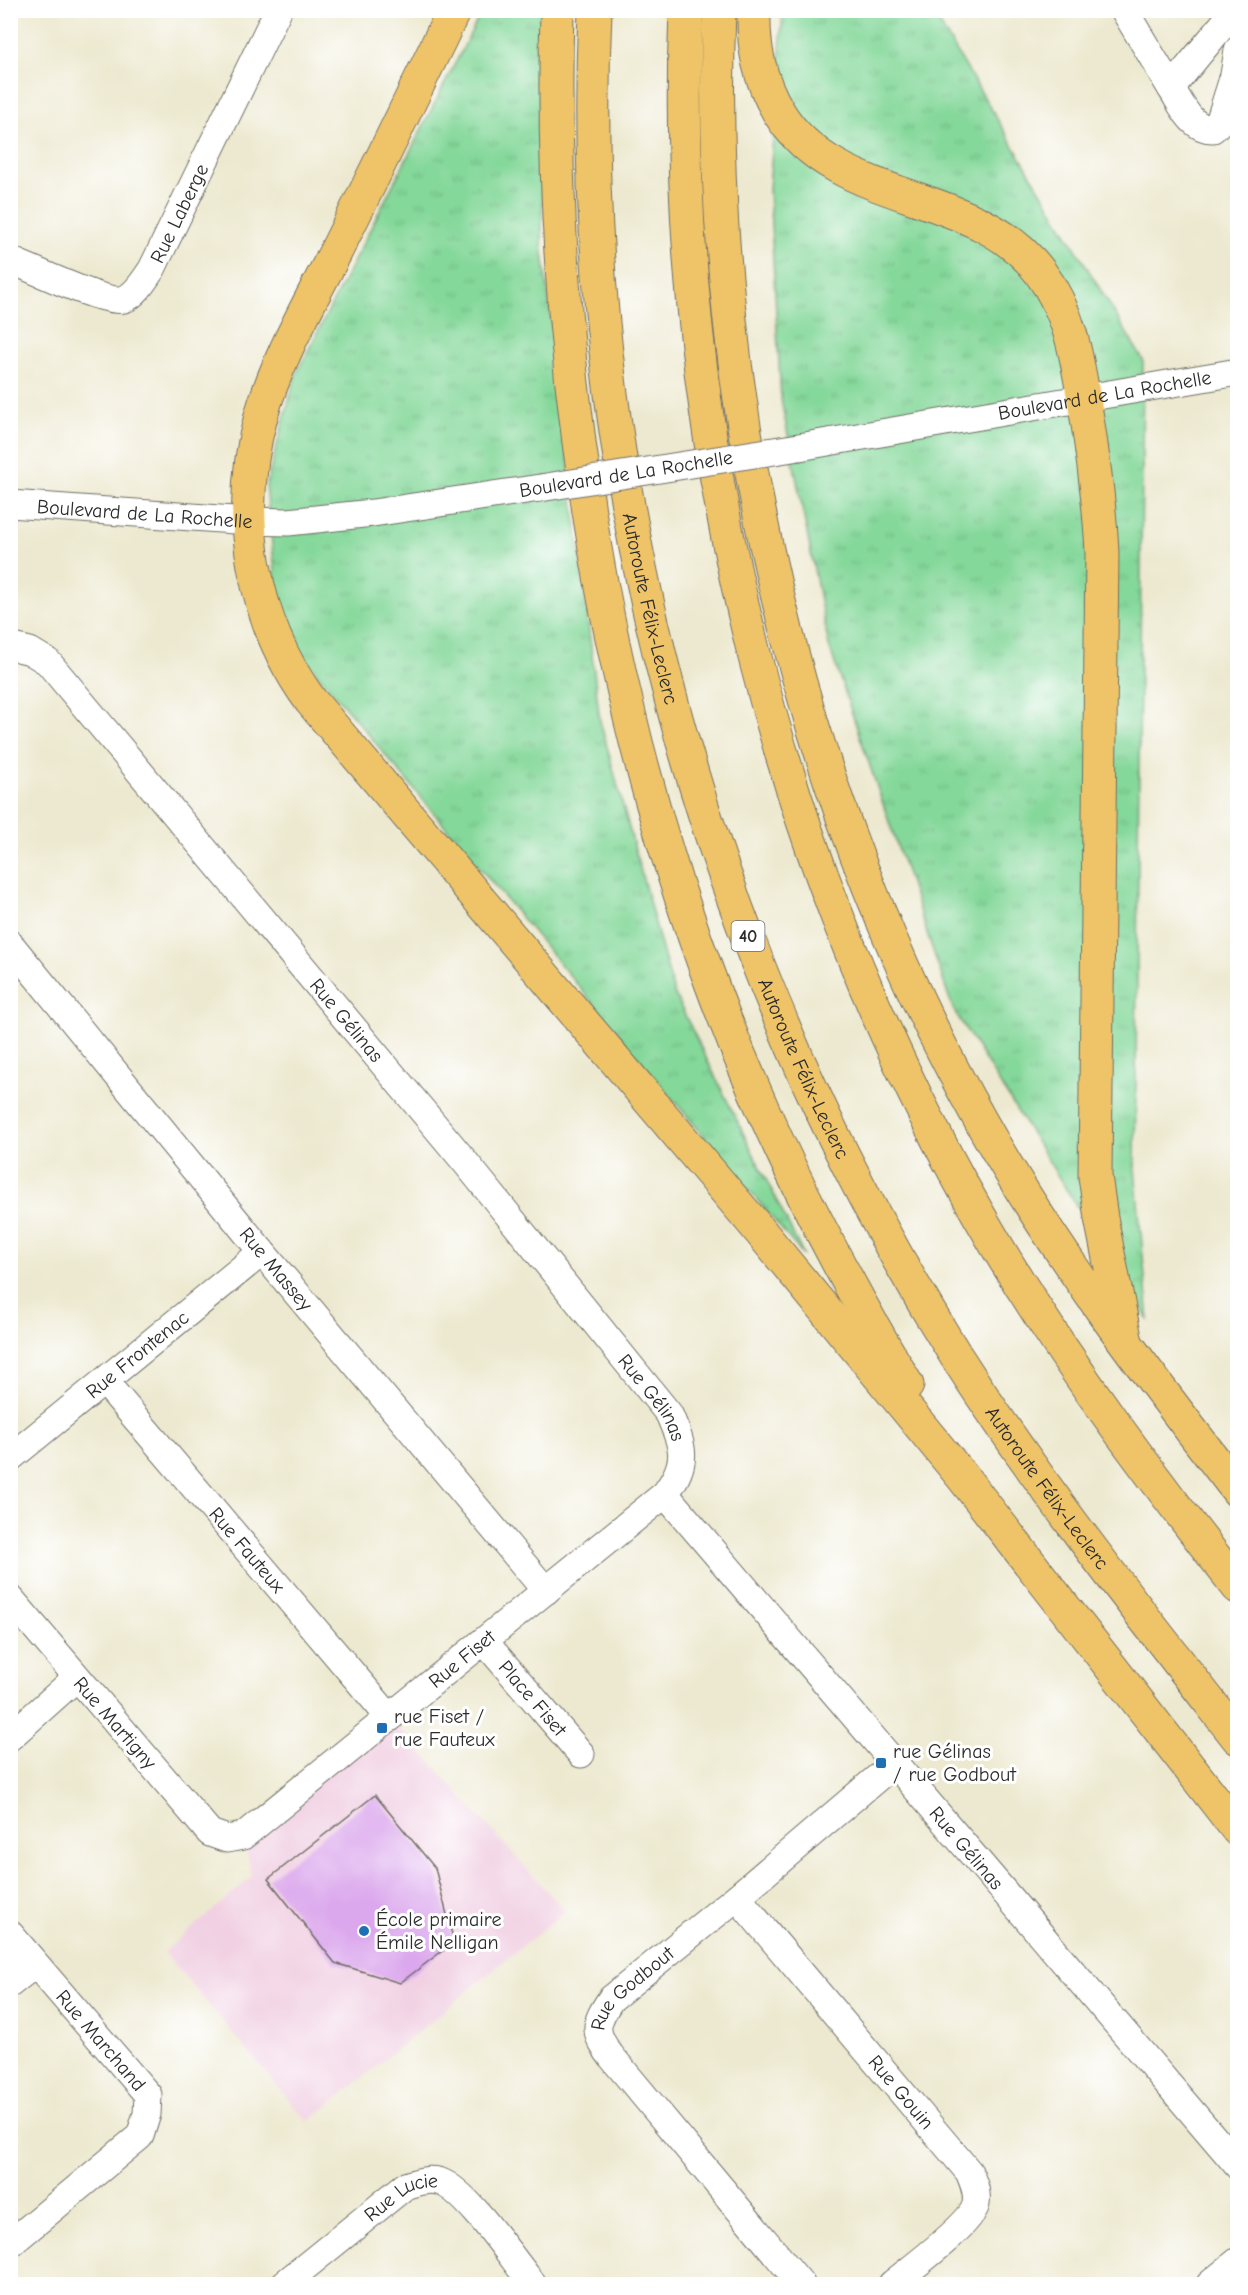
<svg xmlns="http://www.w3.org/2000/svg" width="1248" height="2295" viewBox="0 0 1248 2295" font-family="'Comic Neue',sans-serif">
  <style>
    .built { fill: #f1d0e3 }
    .grass { fill: url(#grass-tufts); stroke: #588262; stroke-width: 1.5 }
    .building { fill: #dba8ed }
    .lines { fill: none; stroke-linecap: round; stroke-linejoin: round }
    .minor-casing { stroke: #6f6e65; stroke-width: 29 }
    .highway-casing { stroke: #6f6e65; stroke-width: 35 }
    .minor { stroke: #fff; stroke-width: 27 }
    .highway { stroke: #efc469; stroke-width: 33 }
    .minor-bridge-casing { stroke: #6f6e65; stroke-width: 29; stroke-linecap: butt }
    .minor-bridge { stroke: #fff; stroke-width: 27 }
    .poi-dot { fill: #1f6fb2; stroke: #fff; stroke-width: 2 }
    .labels { text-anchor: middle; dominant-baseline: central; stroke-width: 6; stroke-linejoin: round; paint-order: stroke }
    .shield { fill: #fff; stroke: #6b6b6b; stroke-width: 1.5 }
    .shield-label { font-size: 18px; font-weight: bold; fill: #2b2b2b }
    .street-label { font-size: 20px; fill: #2b2b2b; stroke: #fff }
    .poi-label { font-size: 20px; fill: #2b2b2b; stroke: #fff; text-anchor: start }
  </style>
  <defs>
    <pattern id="grass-tufts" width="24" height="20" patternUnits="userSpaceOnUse" patternTransform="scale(1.5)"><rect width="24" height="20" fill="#84d89a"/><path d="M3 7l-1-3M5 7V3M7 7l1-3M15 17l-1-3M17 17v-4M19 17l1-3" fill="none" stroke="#72ba85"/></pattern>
  </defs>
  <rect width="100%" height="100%" fill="#fff"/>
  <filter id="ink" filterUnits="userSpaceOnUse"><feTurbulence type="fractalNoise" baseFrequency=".0167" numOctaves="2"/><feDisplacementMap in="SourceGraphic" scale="12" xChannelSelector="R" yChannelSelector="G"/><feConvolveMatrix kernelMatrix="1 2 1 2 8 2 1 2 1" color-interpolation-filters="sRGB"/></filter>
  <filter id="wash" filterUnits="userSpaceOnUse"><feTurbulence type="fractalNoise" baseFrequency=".008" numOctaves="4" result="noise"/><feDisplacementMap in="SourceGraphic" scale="24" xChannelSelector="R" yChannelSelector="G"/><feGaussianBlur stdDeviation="1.35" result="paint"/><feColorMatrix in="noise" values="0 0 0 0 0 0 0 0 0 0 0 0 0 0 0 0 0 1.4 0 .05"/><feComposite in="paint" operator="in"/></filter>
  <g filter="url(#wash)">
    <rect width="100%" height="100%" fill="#ede9d0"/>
    <path class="built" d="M 390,1718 L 565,1911 L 308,2122 L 164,1952 L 252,1877 L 243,1836 Z"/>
    <path class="grass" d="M 482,11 L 544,11 L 542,244 L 600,721 L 674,993 L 804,1256 L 281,630 L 266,486 L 296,374 Z
      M 783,11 L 932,11 L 1143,360 L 1135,1169 L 1149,1321 L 953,1009 L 829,646 L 781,399 L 769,189 Z"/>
    <g id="blocks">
      <path class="building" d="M 375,1795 L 435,1868 L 454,1942 L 400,1983 L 335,1963 L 268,1879 Z"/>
    </g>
  </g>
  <g filter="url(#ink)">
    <use href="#blocks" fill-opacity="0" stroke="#6f6e65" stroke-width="1.5"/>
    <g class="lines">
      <g class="minor-casing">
        <g id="minor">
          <path d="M 1124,10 L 1171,88 L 1235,10"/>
          <path d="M 1171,88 C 1182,105 1191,129 1213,129 L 1219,123 L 1234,75 L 1238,50"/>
          <path id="s1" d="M 10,260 C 31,268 106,305 124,299 C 136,295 145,279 152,269 L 278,10"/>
          <path id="s2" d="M 799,447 L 1238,372"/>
          <path id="s3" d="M 10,504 L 248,521 L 288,522 L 373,513 L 540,488"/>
          <path id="s4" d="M 10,646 L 30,651 L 48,662 L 466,1163 L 669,1414 C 684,1449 689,1461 665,1494 L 243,1836 L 227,1839 L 210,1833 L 10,1598"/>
          <path id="s5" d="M 10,944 L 262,1252 L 546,1591"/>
          <path id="s6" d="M 105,1382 L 390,1718"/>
          <path id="s7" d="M 10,1458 L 262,1252"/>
          <path id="s8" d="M 665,1494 L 1238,2166"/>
          <path id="s9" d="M 484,1641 L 581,1754"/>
          <path d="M 10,1737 L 76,1678"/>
          <path id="s10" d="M 737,1897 L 969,2172 C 973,2182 978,2192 976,2204 C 972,2224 910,2269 892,2284"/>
          <path id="s11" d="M 10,1934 L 148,2095 L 147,2114 L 140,2136 L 10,2244"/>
          <path d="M 10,1984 L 35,1964"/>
          <path id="s12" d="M 284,2284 L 405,2186 C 417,2182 429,2178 441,2182 C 468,2192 513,2260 533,2284"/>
          <path id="s13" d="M 801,2284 L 611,2056 C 593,2032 594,2024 611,1999 L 737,1897 L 896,1762"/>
          <path d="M 1210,2284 L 1238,2261"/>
        </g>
      </g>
      <g class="highway-casing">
        <g id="highway">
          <path d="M 454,10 C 417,87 380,163 342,239 C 314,296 278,355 261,416 C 234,513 252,621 311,701 L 755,1225 L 965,1480 L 1238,1830"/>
          <path d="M 557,10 C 548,341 598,686 716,996 C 767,1132 833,1260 907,1385"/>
          <path id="s14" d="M 595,10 C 574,481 706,957 956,1356 C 1041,1489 1140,1613 1238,1738"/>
          <path d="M 686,10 C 669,437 778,875 995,1243 C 1067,1365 1151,1476 1238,1587"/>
          <path d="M 719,10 C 705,389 794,789 980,1120 C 1054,1252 1145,1371 1238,1491"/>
          <path d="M 754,10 C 753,47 759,79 778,111 C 836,208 975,185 1040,272 C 1073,316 1078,365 1087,418 C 1094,463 1100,507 1102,553 L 1095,1176 L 1101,1218 L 1125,1338"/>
        </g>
      </g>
      <use href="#minor" class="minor"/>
      <use href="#highway" class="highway"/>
      <g class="minor-bridge-casing">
        <path id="minor-bridge" d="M 540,488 L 799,447"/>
      </g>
      <use href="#minor-bridge" class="minor-bridge"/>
    </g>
  </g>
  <g class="poi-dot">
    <rect x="376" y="1722" width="12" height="12" rx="3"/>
    <rect x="875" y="1757" width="12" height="12" rx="3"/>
    <circle cx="364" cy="1931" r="6"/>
  </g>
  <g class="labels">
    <rect class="shield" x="731.5" y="921" width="33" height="30" rx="4.5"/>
    <g class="shield-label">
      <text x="748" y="936">40</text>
    </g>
    <g class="street-label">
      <text stroke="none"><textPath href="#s1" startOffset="225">Rue Laberge</textPath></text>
      <text stroke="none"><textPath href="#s2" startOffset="310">Boulevard de La Rochelle</textPath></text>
      <text transform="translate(626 474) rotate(-9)">Boulevard de La Rochelle</text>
      <text stroke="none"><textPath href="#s3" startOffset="135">Boulevard de La Rochelle</textPath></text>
      <text stroke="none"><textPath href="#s14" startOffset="603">Autoroute Félix-Leclerc</textPath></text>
      <text stroke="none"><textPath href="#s4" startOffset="508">Rue Gélinas</textPath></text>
      <text stroke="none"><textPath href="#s14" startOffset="1089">Autoroute Félix-Leclerc</textPath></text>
      <text stroke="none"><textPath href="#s5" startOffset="420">Rue Massey</textPath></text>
      <text stroke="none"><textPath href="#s7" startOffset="164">Rue Frontenac</textPath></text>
      <text stroke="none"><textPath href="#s4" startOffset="994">Rue Gélinas</textPath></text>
      <text stroke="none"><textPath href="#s14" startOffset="1575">Autoroute Félix-Leclerc</textPath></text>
      <text stroke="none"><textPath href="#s6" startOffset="220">Rue Fauteux</textPath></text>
      <text transform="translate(462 1659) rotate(-39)">Rue Fiset</text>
      <text stroke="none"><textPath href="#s9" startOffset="75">Place Fiset</textPath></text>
      <text transform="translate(115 1723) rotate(49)">Rue Martigny</text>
      <text stroke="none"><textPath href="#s8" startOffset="465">Rue Gélinas</textPath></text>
      <text stroke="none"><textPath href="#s13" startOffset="382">Rue Godbout</textPath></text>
      <text stroke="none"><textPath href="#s11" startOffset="140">Rue Marchand</textPath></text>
      <text stroke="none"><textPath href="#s10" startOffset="255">Rue Gouin</textPath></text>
      <text stroke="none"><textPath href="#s12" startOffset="148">Rue Lucie</textPath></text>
    </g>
    <g class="poi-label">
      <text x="394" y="1716">rue Fiset /<tspan x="394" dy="23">rue Fauteux</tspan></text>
      <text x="893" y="1751">rue Gélinas<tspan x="893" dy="23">/ rue Godbout</tspan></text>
      <text x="376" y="1919">École primaire<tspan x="376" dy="23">Émile Nelligan</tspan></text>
    </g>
  </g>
  <rect width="1248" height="2295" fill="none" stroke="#fff" stroke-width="36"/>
</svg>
